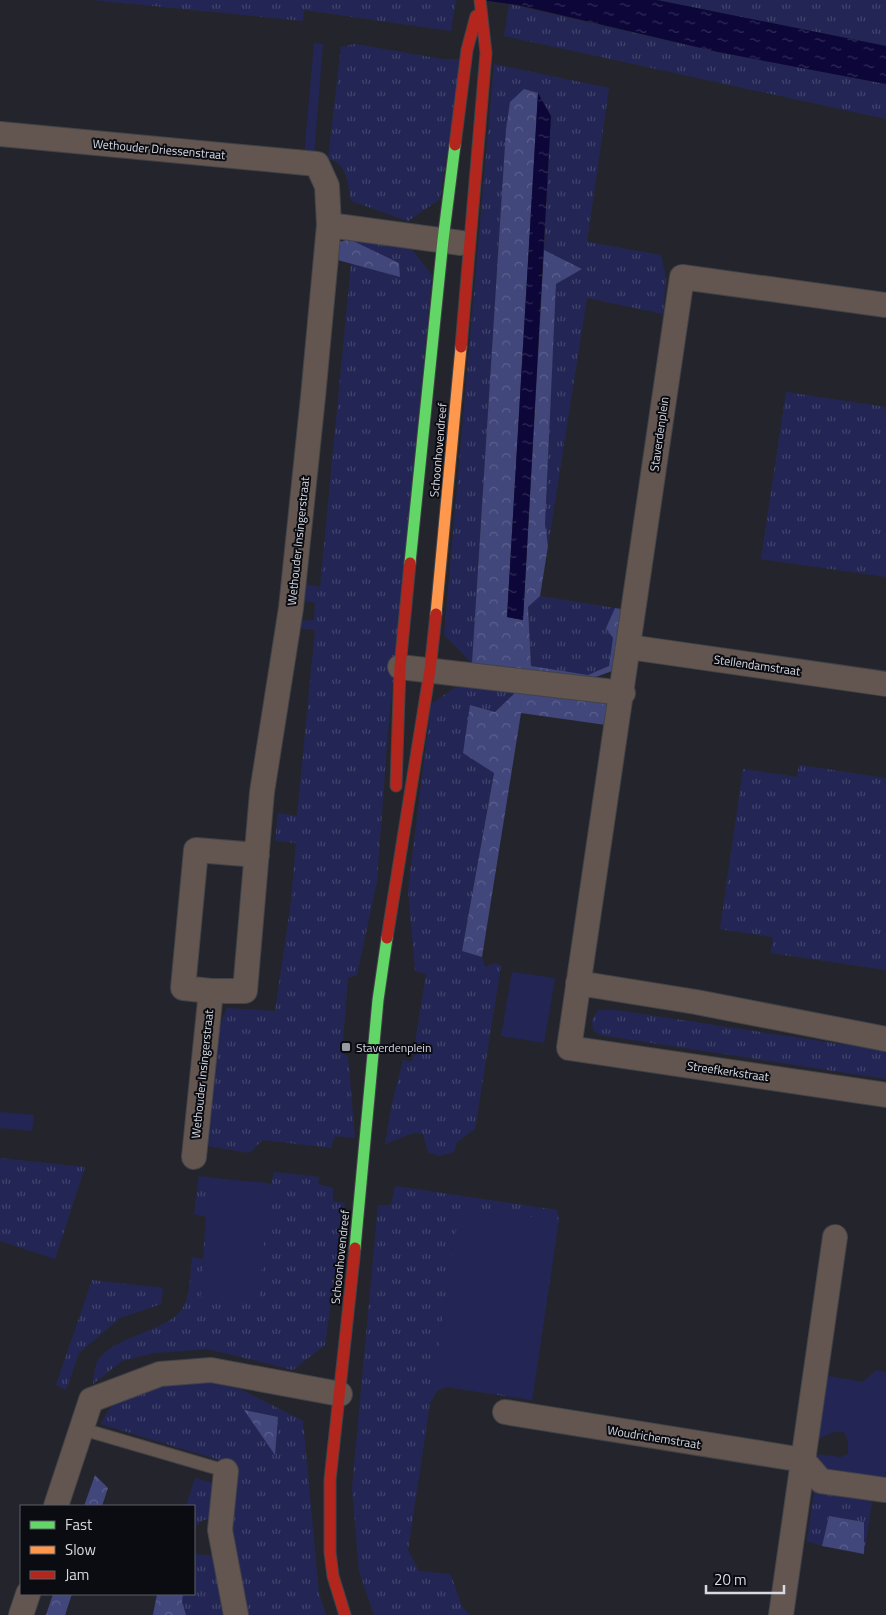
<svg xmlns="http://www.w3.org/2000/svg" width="886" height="1615" viewBox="0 0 886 1615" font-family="'Titillium Web',sans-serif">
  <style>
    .grass { fill: url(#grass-tufts) }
    .forest { fill: url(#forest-crowns) }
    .garden { fill: #232654 }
    .water { fill: url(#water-ripples) }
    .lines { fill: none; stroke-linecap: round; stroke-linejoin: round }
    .lane-casing { stroke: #424348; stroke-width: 14 }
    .street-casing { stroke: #424348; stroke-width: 26 }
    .fast-casing { stroke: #424348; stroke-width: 13 }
    .slow-casing { stroke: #424348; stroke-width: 13 }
    .jam-casing { stroke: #424348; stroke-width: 13 }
    .lane { stroke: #63554f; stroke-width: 12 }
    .street { stroke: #63554f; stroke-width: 24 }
    .fast { stroke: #63d668; stroke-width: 11 }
    .slow { stroke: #ff974d; stroke-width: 11 }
    .jam { stroke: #b3261e; stroke-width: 11 }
    .poi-dot { fill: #999ba3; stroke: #0b0c12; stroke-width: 2 }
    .labels { text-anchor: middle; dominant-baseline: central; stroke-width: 4; stroke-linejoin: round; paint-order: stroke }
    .street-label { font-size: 12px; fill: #d8dae3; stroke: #0b0c12 }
    .poi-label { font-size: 12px; fill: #d8dae3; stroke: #0b0c12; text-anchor: start }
  </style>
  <defs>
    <pattern id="grass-tufts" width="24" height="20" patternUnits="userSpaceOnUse" patternTransform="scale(1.25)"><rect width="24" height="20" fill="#232654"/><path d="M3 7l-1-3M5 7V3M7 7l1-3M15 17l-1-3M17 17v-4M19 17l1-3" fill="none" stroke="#42456c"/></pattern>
    <pattern id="forest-crowns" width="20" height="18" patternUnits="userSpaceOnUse" patternTransform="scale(1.25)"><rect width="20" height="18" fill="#41467b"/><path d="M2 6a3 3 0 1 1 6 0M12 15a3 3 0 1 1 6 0" fill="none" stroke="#5c608e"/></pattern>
    <pattern id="water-ripples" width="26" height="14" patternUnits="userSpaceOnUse" patternTransform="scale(1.25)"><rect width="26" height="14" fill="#0d0739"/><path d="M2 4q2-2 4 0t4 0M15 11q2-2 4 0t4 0" fill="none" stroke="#302b56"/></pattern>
  </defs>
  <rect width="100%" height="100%" fill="#24252c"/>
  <path class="grass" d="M 93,0 L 456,0 L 451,31 L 304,10 L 303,21 Z
    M 657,0 L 886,0 L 886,46 Z
    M 509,4 L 718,52 L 886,84 L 886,119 L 504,36 Z
    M 355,44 L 442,59 L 461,59 L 440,199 L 408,221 L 351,201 C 348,186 348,162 328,159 L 341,47 Z
    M 494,64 L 609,88 L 587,242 L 661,255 L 666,279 L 663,314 L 587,298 L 548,546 L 545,524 L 556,284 L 582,269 L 544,250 L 551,116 L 538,93 L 524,89 L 506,129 L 472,663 L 444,635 Z
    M 349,239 L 410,247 L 432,275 L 388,731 L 377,881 L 357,975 L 348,978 L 342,1053 L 348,1056 L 355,1138 L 335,1136 L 331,1148 L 263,1140 L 249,1153 L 203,1145 L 215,1038 L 227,1008 L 275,1011 L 291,902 L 296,843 L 275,841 L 278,813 L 297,816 L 315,630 L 297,628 L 298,621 L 314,620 L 315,603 L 302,600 L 303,584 L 320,587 L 351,264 L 400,276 Z
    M 786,392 L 886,407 L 886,577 L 761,559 Z
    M 540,596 L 615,608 L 606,628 L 613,638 L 609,666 L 588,675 L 531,666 L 528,607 Z
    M 460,684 L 516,692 L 495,712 L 494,772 L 462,951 L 482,957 L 485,967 L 496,963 L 501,966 L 475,1129 L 457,1142 L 454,1152 L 439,1156 L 428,1152 L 423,1134 L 413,1133 L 385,1144 L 392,1103 L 403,1060 L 412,1062 L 426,974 L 415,971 L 408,890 L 431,704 Z
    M 799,765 L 886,778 L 886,970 L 771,953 L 773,937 L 720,929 L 743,769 L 797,777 Z
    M 598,1010 L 616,1010 L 886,1051 L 886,1079 L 600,1035 L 593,1030 L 592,1020 Z
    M 0,1158 L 85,1167 L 55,1259 L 0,1241 Z
    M 274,1172 L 319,1177 L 318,1184 L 333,1188 L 333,1201 L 345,1203 L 325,1345 L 293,1370 L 208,1349 L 154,1353 L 122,1361 L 93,1384 C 94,1378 94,1370 96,1365 C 106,1337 168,1332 182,1309 C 191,1295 190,1273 192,1257 L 203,1259 L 206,1217 L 194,1214 L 199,1176 L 271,1185 Z
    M 395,1186 L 557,1210 L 559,1219 L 532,1400 L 446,1387 L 437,1391 L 430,1403 L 408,1550 L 419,1571 L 450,1574 C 457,1587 458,1606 470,1615 L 374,1615 L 359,1571 L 352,1488 L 378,1205 L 391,1205 Z
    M 92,1280 L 163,1288 L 161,1304 L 120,1318 L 79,1353 L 66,1390 L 56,1385 Z
    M 176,1380 L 210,1383 L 240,1389 L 303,1421 L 319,1594 L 326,1615 L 242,1615 L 223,1519 L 203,1520 L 194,1528 L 194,1506 L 186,1506 L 195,1478 L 232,1489 L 239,1466 L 101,1424 C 118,1388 141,1389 176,1380 Z
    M 815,1486 L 873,1496 L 864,1554 L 864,1522 L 829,1516 L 822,1546 L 807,1541 Z
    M 194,1554 L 217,1556 L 231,1615 L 152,1615 L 159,1594 L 194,1594 Z"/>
  <path class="forest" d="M 524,89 L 538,93 L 507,617 L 523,620 L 544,250 L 582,269 L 556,284 L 545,524 L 548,546 L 540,596 L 528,607 L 531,666 L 588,675 L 609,666 L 613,638 L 606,628 L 615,608 L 621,609 L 612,671 L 585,681 L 472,663 L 506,129 L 510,102 Z
    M 349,239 L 399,263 L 400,277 L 334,259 L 334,244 Z
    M 516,692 L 610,703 L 606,725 L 521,713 L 482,957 L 462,951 L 494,773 L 463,753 L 470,705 L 495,712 Z
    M 244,1410 L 278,1417 L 275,1455 Z
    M 95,1475 L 108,1488 L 102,1506 L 84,1506 Z
    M 829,1516 L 864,1522 L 864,1554 L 822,1546 Z
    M 53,1594 L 72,1594 L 65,1615 L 46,1615 Z
    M 157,1594 L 183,1594 L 182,1602 L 186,1615 L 153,1615 Z"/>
  <path class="garden" d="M 314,43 L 323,44 L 314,156 L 304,157 Z
    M 512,972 L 555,978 L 544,1043 L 501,1036 Z
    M 0,1112 L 34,1115 L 32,1131 L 0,1128 Z
    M 211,1178 L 269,1183 L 259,1301 L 201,1296 Z
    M 459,1212 L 559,1219 L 532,1400 L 433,1382 Z
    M 876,1370 L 886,1372 L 886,1479 L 829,1471 L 815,1454 L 841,1457 L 848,1454 L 848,1441 L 844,1432 L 834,1432 L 818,1439 L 828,1376 L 863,1382 Z"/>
  <path class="water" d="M 481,0 L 657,0 L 886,46 L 886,84 L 718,52 L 518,5 Z
    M 538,93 L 551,116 L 523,620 L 507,617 Z"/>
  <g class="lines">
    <g class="lane-casing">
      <path id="lane" d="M 82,1429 L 226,1471"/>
    </g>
    <g class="street-casing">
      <path id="street" d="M 0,134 L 317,164 L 327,186 L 329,225 L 313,397 L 291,608 L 262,792 L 245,991 L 211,991 L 194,1157
        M 329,225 L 461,243
        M 886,305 L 682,277 L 569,1048 L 886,1095
        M 629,647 L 886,684
        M 400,667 L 623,693
        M 578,983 L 696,1002 L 886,1039
        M 211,991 L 183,988 L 196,850 L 257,855
        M 505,1412 L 803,1460 L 821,1481 L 886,1490
        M 226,1471 L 220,1530 L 236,1615
        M 56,1506 L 91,1400 L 160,1374 L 211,1370 L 340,1394
        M 21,1615 L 28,1594
        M 781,1615 L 835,1237"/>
    </g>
    <g class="fast-casing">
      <path id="fast" d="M 410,563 L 443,240 L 455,145
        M 355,1248 L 378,1000 L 387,938"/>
    </g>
    <g class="slow-casing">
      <path id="slow" d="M 436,614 L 461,347"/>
    </g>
    <g class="jam-casing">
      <path id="jam" d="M 455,145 L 467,50 L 476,16
        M 461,347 L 486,53 L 480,0
        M 396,786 L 400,667 L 410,563
        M 387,938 L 430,670 L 436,614
        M 345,1615 L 333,1576 L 330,1552 L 330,1480 L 355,1248"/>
    </g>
    <use href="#lane" class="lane"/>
    <use href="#street" class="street"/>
    <use href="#fast" class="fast"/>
    <use href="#slow" class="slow"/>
    <use href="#jam" class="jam"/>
  </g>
  <rect class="poi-dot" x="341" y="1042" width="10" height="10" rx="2.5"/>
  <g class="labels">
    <g class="street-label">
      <text transform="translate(159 149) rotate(5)">Wethouder Driessenstraat</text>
      <text transform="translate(659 434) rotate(-82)">Staverdenplein</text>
      <text transform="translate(438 450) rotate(-85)">Schoonhovendreef</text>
      <text transform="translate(298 541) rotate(-84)">Wethouder Insingerstraat</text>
      <text transform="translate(757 665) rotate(8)">Stellendamstraat</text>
      <text transform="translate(728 1071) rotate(8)">Streefkerkstraat</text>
      <text transform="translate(202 1074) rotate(-84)">Wethouder Insingerstraat</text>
      <text transform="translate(340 1257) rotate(-84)">Schoonhovendreef</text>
      <text transform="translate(654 1437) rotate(9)">Woudrichemstraat</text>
    </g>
    <g class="poi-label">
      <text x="356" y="1047">Staverdenplein</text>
    </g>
  </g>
  <rect x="20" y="1505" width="175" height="90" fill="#0b0c12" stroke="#5d5e66"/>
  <rect x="30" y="1521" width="25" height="8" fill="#63d668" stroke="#5d5e66"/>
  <text x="65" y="1530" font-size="15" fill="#d8dae3">Fast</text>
  <rect x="30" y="1546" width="25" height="8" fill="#ff974d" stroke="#5d5e66"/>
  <text x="65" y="1555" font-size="15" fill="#d8dae3">Slow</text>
  <rect x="30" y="1571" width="25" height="8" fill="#b3261e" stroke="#5d5e66"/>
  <text x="65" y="1580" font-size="15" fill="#d8dae3">Jam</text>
  <path d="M706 1585v8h78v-8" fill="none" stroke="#d8dae3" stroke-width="2.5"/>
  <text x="714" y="1585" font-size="15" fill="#d8dae3" stroke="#0b0c12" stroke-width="4" paint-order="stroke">20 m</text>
</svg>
